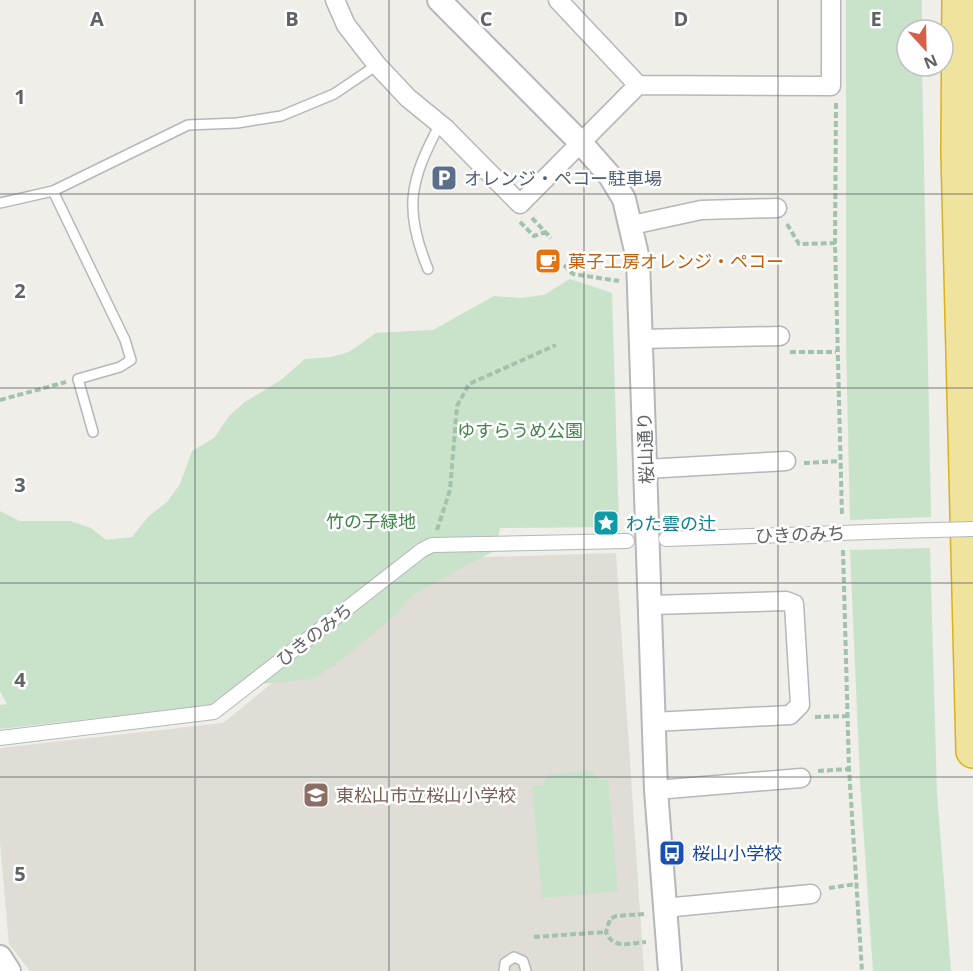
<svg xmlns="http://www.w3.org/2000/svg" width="973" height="971" viewBox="0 0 973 971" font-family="'Open Sans','Noto Sans JP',sans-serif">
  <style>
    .education { fill: #dfddd6 }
    .green { fill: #c8e3ca }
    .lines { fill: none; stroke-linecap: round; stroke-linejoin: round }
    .service-casing { stroke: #b5b7ba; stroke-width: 12 }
    .pedestrian-casing { stroke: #b5b7ba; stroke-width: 16 }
    .minor-casing { stroke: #b5b7ba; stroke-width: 21 }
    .tertiary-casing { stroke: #b5b7ba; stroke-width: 26 }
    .motorway-casing { stroke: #dbb01d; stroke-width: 36 }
    .path { stroke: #a1c2ad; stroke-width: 4; stroke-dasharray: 6 3; stroke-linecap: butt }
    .service { stroke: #fff; stroke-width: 9 }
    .pedestrian { stroke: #fff; stroke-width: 14 }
    .minor { stroke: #fff; stroke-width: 18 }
    .tertiary { stroke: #fff; stroke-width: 22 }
    .motorway { stroke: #f0e39e; stroke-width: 33 }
    .pedestrian-bridge-casing { stroke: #b5b7ba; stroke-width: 16; stroke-linecap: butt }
    .pedestrian-bridge { stroke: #fff; stroke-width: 14 }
    .grid { fill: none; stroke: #5f6266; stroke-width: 1.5; stroke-opacity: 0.55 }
    .labels { text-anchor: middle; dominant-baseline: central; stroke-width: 5; stroke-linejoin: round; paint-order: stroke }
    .service-label { font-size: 18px; fill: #4e5e75; stroke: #fff; text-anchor: start }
    .food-label { font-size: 18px; fill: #c56008; stroke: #fff; text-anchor: start }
    .park-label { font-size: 18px; fill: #41834a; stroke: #fff }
    .street-label { font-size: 18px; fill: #5f6266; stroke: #fff }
    .culture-label { font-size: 18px; fill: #0d838f; stroke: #fff; text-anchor: start }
    .education-label { font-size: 18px; fill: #785e54; stroke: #fff; text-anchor: start }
    .transit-label { font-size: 18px; fill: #164399; stroke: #fff; text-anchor: start }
    .grid-label { font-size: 20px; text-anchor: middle; font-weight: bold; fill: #5f6266; stroke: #fff; stroke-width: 5; stroke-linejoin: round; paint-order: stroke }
  </style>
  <rect width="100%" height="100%" fill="#efeee8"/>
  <path class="education" d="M 616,553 L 644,971 L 30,971 L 9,944 L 0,843 L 0,748 L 223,723 L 425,559 Z"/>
  <path class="green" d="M 846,0 L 922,0 L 922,30 L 907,30 L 907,66 L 922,66 L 931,517 L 850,520 L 846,342 Z
    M 570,279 L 612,293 L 619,527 L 500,528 L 496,550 L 414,594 L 395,615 L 342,660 L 313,679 L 260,684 L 213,705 L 0,729 L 0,705 L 7,704 L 0,691 L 0,511 L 20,521 L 70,521 L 91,528 L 106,540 L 132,537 L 148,517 L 167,502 L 180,484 L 192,451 L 214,438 L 230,415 L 245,402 L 281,380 L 305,359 L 331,357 L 349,352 L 376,333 L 433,330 L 494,296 L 520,298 L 544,295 Z
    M 930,548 L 937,794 L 951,971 L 873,971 L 860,780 L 850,550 Z
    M 592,770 L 599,780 L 608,779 L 618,891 L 542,898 L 532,786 L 543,785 L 548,775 Z"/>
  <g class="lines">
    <g class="service-casing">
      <path id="service" d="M 53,191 L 125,340 L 131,360 L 120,367 L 78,379 L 93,432
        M 0,203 L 53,191 L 188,125 L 237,123 L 281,116 L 334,94 L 377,65
        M 428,269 C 403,209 410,180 440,124
        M 504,971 L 505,963 L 514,957 L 523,961 L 526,971"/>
    </g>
    <g class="pedestrian-casing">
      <path id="pedestrian" d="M 666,539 L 898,531
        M 0,738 L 214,712 L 422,550 L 432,545 L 627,541"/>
    </g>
    <g class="minor-casing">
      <path id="minor" d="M 335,0 L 346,25 L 377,65 L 408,98 L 446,129 L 520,204 L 638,85 L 831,86 L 831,0
        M 558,0 L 638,85
        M 632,225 L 701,210 L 777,208
        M 641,339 L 780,336
        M 646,469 L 786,461
        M 651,605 L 786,601 L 794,604 L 800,705 L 790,715 L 653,722
        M 656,790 L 801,778
        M 664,908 L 811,894"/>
    </g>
    <g class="tertiary-casing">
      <path id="tertiary" d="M 439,0 L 581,143 L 610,176 L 624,199 L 638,259 L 656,790 L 670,971
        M 0,957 L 9,971"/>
    </g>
    <g class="motorway-casing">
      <path id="motorway" d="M 959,0 L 958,152 L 973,751"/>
    </g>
    <path class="path" d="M 836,103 L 835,243 L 842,516
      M 532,218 L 551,238
      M 520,222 L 534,236 L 546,232
      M 787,224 L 799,244 L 835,243
      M 564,265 L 573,274 L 619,281
      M 790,352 L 836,352
      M 0,400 L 66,382
      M 804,463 L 840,461
      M 437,530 L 450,490 L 457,406 L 469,384 L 556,345
      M 843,550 L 849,769 L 862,971
      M 815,717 L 848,716
      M 818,771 L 849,769
      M 829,888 L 856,884
      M 644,914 L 616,916 L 610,919 L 606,932 C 613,950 630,943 646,942
      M 534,937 L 606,932"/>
    <use href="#service" class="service"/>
    <use href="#pedestrian" class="pedestrian"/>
    <use href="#minor" class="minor"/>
    <use href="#tertiary" class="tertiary"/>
    <use href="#motorway" class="motorway"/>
    <g class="pedestrian-bridge-casing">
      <path id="pedestrian-bridge" d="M 898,531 L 973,529"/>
    </g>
    <use href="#pedestrian-bridge" class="pedestrian-bridge"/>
  </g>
  <path class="grid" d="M 195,0 L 195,971M 389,0 L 389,971M 584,0 L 584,971M 778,0 L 778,971M 0,194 L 973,194M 0,388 L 973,388M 0,583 L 973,583M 0,777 L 973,777"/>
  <defs>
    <g id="parking-square" transform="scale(1.35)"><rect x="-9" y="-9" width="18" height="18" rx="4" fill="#5c6f8a" stroke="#fff"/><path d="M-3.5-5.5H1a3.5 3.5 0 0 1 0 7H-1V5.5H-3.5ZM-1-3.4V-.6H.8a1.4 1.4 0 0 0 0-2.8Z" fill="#fff"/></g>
    <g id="cafe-square" transform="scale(1.35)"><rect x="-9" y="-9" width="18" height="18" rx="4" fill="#e8710a" stroke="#fff"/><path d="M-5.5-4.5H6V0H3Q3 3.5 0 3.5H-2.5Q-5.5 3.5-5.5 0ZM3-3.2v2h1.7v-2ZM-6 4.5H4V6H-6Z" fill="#fff"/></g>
    <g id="sight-square" transform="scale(1.35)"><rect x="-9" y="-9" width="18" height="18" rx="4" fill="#0f9aa8" stroke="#fff"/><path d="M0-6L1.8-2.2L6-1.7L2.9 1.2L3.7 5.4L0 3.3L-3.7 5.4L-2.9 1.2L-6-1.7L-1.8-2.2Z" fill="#fff"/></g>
    <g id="school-square" transform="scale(1.35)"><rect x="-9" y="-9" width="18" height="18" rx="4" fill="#8d6e63" stroke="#fff"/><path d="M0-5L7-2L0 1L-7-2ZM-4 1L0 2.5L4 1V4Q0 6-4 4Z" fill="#fff"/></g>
    <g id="bus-square" transform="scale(1.35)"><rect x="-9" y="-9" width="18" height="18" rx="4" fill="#1a4fb4" stroke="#fff"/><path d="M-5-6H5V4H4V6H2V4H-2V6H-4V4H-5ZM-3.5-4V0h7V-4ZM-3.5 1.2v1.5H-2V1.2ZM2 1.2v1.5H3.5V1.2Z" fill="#fff"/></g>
  </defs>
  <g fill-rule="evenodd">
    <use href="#parking-square" x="444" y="178"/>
    <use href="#cafe-square" x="548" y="261"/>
    <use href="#sight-square" x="606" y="523"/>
    <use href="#school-square" x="316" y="795"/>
    <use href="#bus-square" x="672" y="853"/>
  </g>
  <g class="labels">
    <g class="service-label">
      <text x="464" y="178">オレンジ・ペコー駐車場</text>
    </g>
    <g class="food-label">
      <text x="568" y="261">菓子工房オレンジ・ペコー</text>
    </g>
    <g class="park-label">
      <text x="520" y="430">ゆすらうめ公園</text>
      <text x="371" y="521">竹の子緑地</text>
    </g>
    <g class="street-label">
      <text transform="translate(645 448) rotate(-92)">桜山通り</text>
      <text transform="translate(800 534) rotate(-2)">ひきのみち</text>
      <text transform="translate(314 634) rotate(-38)">ひきのみち</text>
    </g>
    <g class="culture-label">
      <text x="626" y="523">わた雲の辻</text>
    </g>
    <g class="education-label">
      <text x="336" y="795">東松山市立桜山小学校</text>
    </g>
    <g class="transit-label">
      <text x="692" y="853">桜山小学校</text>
    </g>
  </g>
  <g class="grid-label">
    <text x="97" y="26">A</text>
    <text x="292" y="26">B</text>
    <text x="486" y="26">C</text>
    <text x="681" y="26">D</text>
    <text x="876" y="26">E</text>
    <text x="20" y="104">1</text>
    <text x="20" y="298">2</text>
    <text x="20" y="492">3</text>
    <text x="20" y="687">4</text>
    <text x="20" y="881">5</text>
  </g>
  <g transform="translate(925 48) rotate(158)"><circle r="28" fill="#ffffff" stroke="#bfc0c2" stroke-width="1.5"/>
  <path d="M0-4.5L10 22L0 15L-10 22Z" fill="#d56049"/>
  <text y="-9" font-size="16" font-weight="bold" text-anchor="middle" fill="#5f6266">N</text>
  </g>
</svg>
